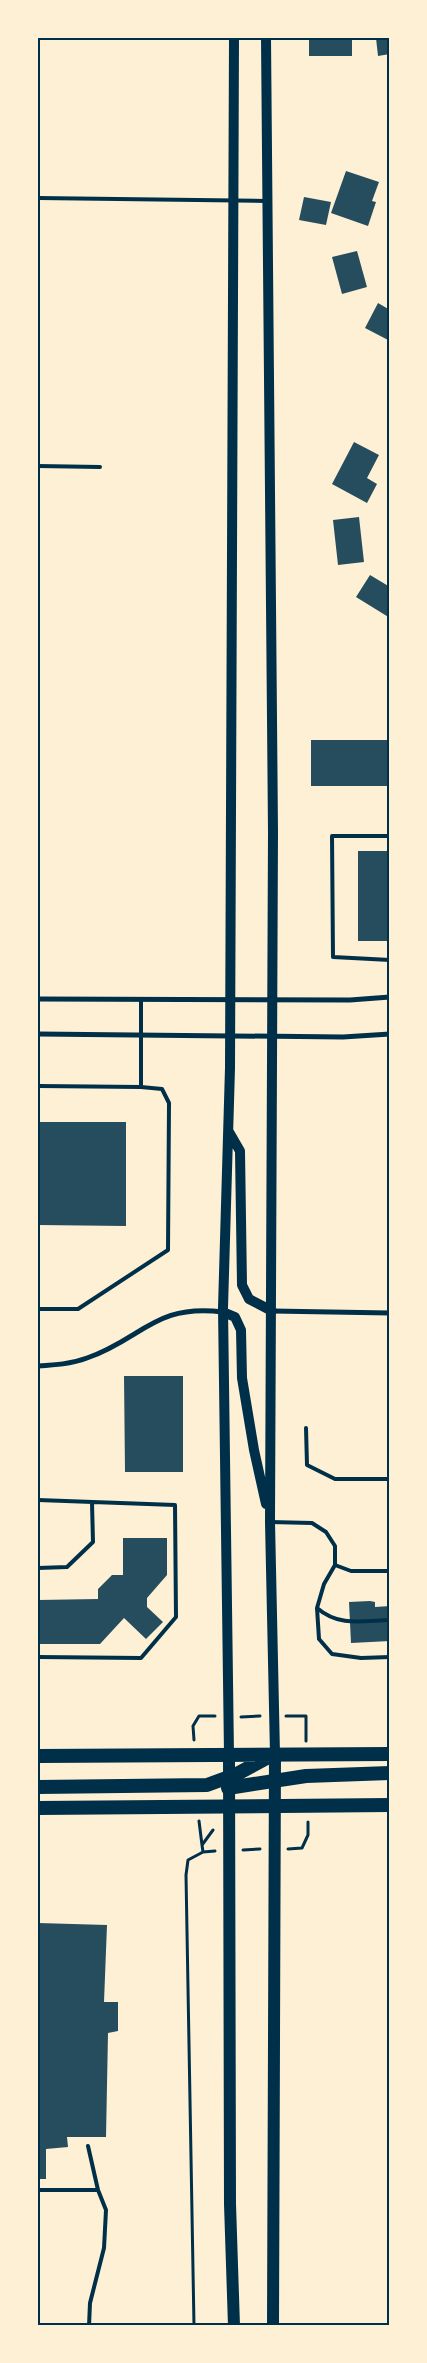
<svg xmlns="http://www.w3.org/2000/svg" width="427" height="2363" viewBox="0 0 427 2363" font-family="'PT Sans Narrow',sans-serif">
  <style>
    .building { fill: #264d5e }
    .lines { fill: none; stroke-linecap: round; stroke-linejoin: round }
    .path { stroke: #003049; stroke-width: 3 }
    .service { stroke: #003049; stroke-width: 4 }
    .minor { stroke: #003049; stroke-width: 5 }
    .secondary { stroke: #003049; stroke-width: 10 }
    .primary { stroke: #003049; stroke-width: 12 }
    .trunk { stroke: #003049; stroke-width: 14 }
    .neatline { fill: none; stroke: #003049; stroke-width: 2 }
  </style>
  <rect width="100%" height="100%" fill="#fdf0d5"/>
  <path class="building" d="M 309,38 L 352,38 L 352,56 L 309,56 Z
    M 376,38 L 390,38 L 390,54 L 378,56 Z
    M 346,171 L 379,182 L 372,201 L 376,202 L 368,226 L 331,213 Z
    M 304,197 L 331,202 L 326,225 L 299,220 Z
    M 357,251 L 367,287 L 342,294 L 332,257 Z
    M 378,303 L 390,310 L 390,341 L 365,328 Z
    M 354,442 L 379,455 L 367,478 L 377,484 L 367,503 L 332,484 Z
    M 359,517 L 364,562 L 338,565 L 333,520 Z
    M 370,575 L 390,587 L 390,618 L 356,597 Z
    M 311,740 L 390,740 L 390,786 L 311,786 Z
    M 358,851 L 390,851 L 390,941 L 358,941 Z
    M 40,1122 L 126,1122 L 126,1226 L 38,1225 Z
    M 124,1376 L 183,1376 L 183,1472 L 125,1472 Z
    M 123,1538 L 167,1538 L 167,1575 L 147,1598 L 147,1607 L 163,1622 L 146,1639 L 124,1618 L 100,1644 L 38,1644 L 38,1600 L 98,1599 L 98,1589 L 112,1575 L 123,1575 Z
    M 370,1601 L 375,1602 L 375,1607 L 390,1606 L 390,1641 L 351,1643 L 349,1602 Z
    M 38,1923 L 107,1925 L 104,2002 L 118,2002 L 118,2031 L 108,2033 L 106,2137 L 67,2137 L 68,2147 L 46,2149 L 46,2179 L 38,2179 Z"/>
  <g class="lines">
    <path class="path" d="M 286,1716 L 306,1716 L 306,1741
      M 241,1717 L 260,1716
      M 194,1740 L 193,1726 L 199,1716 L 215,1716
      M 199,1821 L 202,1845
      M 288,1849 L 302,1848 L 308,1835 L 308,1822
      M 243,1850 L 260,1849
      M 203,1852 L 215,1851
      M 194,2326 L 186,1875 L 188,1860 L 203,1852 L 202,1845 L 213,1830"/>
    <path class="service" d="M 38,198 L 266,201
      M 38,466 L 100,467
      M 390,836 L 332,836 L 333,957 L 390,960
      M 38,1086 L 141,1087
      M 38,1309 L 78,1309 L 168,1250 L 169,1103 L 162,1089 L 141,1087 L 141,999
      M 306,1428 L 307,1465 L 335,1479 L 390,1479
      M 38,1500 L 175,1505 L 176,1617 L 141,1658 L 38,1657
      M 270,1522 L 312,1523 L 326,1532 L 335,1546 L 335,1565 L 324,1584 L 317,1608 L 319,1639 L 332,1654 L 361,1658 L 390,1657
      M 335,1565 L 351,1571 L 390,1571
      M 38,1568 L 67,1567 L 93,1542 L 92,1503
      M 317,1608 C 339,1627 362,1621 390,1620
      M 88,2146 L 98,2190
      M 38,2190 L 98,2190 L 106,2210 L 104,2248 L 90,2303 L 89,2326"/>
    <path class="minor" d="M 38,999 L 350,1000 L 390,997
      M 38,1034 L 343,1037 L 390,1034
      M 272,1311 L 390,1313
      M 38,1366 C 55,1365 71,1364 87,1358 C 142,1339 155,1303 223,1312"/>
    <path class="secondary" d="M 266,38 L 273,832 L 270,1522 L 275,1754
      M 229,1132 L 240,1151 L 242,1285 L 249,1299 L 272,1311
      M 223,1312 L 235,1317 L 241,1330 L 242,1378 L 254,1450 L 266,1504
      M 229,1754 L 223,1308 L 230,1068 L 234,38"/>
    <path class="primary" d="M 229,1754 L 230,2204 L 234,2326
      M 273,2326 L 275,1754"/>
    <path class="trunk" d="M 38,1756 L 390,1754
      M 38,1787 L 207,1785 L 237,1774 L 272,1755
      M 228,1788 L 306,1776 L 390,1773
      M 38,1808 L 390,1805"/>
  </g>
  <rect width="427" height="2363" fill="none" stroke="#fdf0d5" stroke-width="78"/>
  <rect x="39" y="39" width="349" height="2285" class="neatline"/>
</svg>
